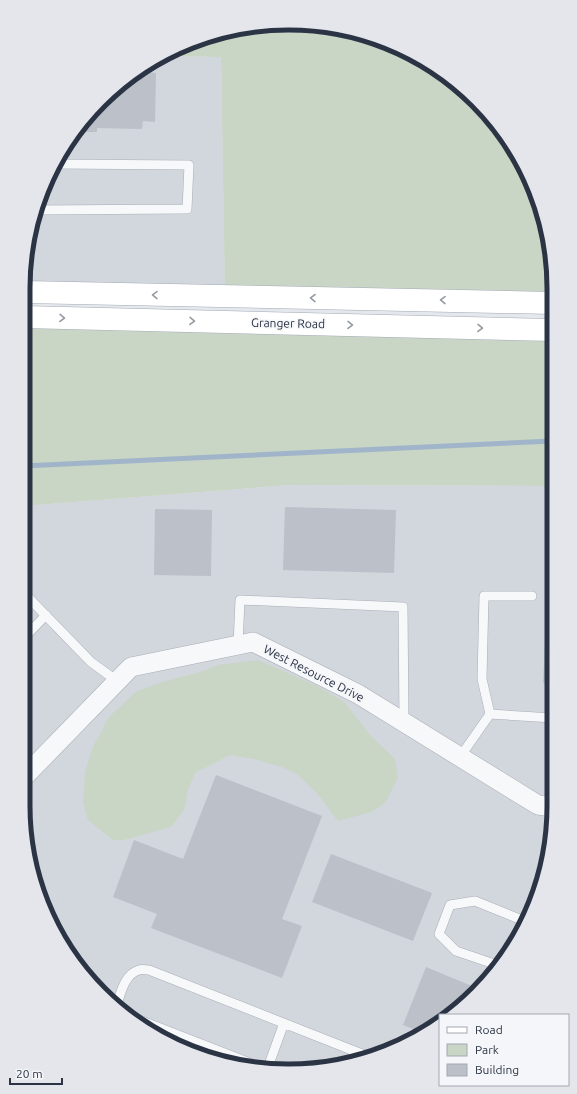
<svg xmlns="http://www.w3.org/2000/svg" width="577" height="1094" viewBox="0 0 577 1094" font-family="Ubuntu,sans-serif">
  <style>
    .built { fill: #d2d6dd }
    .green { fill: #c9d5c5 }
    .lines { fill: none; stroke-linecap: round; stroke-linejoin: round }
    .stream { stroke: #a0b5ca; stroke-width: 5 }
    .building { fill: #bbc0c9 }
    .lane-casing { stroke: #a9aeb6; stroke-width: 10 }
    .street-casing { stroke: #a9aeb6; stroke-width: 20 }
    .primary-casing { stroke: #a3abb7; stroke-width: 23 }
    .lane { stroke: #f7f8fa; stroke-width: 9 }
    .street { stroke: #f7f8fa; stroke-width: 19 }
    .primary { stroke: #fff; stroke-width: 22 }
    .oneway { stroke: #959aa2 }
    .labels { text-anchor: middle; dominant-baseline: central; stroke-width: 3; stroke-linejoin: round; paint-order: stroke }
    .street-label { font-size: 12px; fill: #2b3444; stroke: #f4f6f9 }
    .rim { fill: none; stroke: #2b3444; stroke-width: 5 }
  </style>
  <rect width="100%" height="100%" fill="#e4e7eb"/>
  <path class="built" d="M 161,56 L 221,57 L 225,296 L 24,292 L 24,271 L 32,220 L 50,171 L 78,127 L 114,89 L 156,58 Z
    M 290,485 L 552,486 L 553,823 L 545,874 L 527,923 L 476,993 L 450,1015 L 440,1015 L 440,1023 L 436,1026 L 390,1051 L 306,1070 L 220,1062 L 141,1026 L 78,967 L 37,891 L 23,805 L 23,506 Z"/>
  <path class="green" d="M 306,24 L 357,32 L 406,50 L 464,89 L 509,141 L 534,187 L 552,254 L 552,303 L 225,296 L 221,57 L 161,56 L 203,37 L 254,25 Z
    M 24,317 L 552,330 L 552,486 L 290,485 L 23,506 Z
    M 258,660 L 317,686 L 344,702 L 371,736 L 395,759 L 398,778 L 385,803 L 371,812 L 338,821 L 317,793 L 298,775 L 282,767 L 254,759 L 230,755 L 195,773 L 188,790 L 184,810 L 171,827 L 131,838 L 123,840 L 113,840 L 88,820 L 83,802 L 85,773 L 92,749 L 109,717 L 137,691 L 166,681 L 200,672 L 218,665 Z"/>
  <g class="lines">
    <path class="stream" d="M 23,466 L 552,441"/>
  </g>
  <path class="building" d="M 145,66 L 145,72 L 156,73 L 155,122 L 143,121 L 142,129 L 97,128 L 97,132 L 75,132 L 78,127 L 114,89 Z
    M 285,507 L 396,510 L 394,573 L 283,570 Z
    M 155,509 L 212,510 L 211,576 L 154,575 Z
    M 551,515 L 552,515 L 553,684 L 543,683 Z
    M 216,775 L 322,816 L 282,919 L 302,926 L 282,978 L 151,928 L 157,914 L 113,897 L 134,840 L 183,859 Z
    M 331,854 L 432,893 L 413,941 L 312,902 Z
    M 426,967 L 479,989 L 476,993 L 450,1015 L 440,1015 L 440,1023 L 424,1033 L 403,1025 Z"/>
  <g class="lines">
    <g class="lane-casing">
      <path id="lane" d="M 36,210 L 187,209 L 189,165 L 55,164
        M 23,592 L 91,662 L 117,681
        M 23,639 L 46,615
        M 238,645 L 240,600 L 403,607 L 404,722
        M 490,714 L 482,679 L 484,596 L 532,596
        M 460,757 L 490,714 L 553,718
        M 497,965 L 456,951 L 439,934 L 450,905 L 475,901 L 527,922
        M 117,1004 C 121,992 125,974 139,970 C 142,969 146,970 149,970 L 367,1056
        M 132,1017 L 255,1065
        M 268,1067 L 284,1023"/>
    </g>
    <g class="street-casing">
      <path id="street" d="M 23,778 L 131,667 L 253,642 L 358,694 L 538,805 L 553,807"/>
    </g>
    <g class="primary-casing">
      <path id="primary" d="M 24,292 L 552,303
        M 24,317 L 552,330"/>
    </g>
    <use href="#lane" class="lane"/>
    <use href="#street" class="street"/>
    <use href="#primary" class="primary"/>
  </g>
  <defs><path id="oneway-chevron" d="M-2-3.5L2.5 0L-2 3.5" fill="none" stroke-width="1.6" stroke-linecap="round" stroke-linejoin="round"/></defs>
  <g class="oneway">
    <use href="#oneway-chevron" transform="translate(155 295) rotate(-179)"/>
    <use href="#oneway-chevron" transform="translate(313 298) rotate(-179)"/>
    <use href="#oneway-chevron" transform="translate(443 300) rotate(-179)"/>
    <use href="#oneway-chevron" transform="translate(62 318) rotate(1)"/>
    <use href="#oneway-chevron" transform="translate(192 321) rotate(1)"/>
    <use href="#oneway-chevron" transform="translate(350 325) rotate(1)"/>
    <use href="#oneway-chevron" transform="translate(480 328) rotate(1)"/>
  </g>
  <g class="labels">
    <g class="street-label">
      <text transform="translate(288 323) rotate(1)">Granger Road</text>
      <text transform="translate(314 673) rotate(27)">West Resource Drive</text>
    </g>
  </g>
  <path d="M0 0H577V1094H0ZM288 30H289A258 258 0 0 1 547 288V806A258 258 0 0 1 289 1064H288A258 258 0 0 1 30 806V288A258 258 0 0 1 288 30Z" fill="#e4e6eb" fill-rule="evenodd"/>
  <path class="rim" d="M288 30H289A258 258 0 0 1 547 288V806A258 258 0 0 1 289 1064H288A258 258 0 0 1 30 806V288A258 258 0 0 1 288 30Z"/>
  <rect x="439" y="1014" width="130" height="72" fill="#f4f6f9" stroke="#a4a8b1"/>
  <rect x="447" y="1027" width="20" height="6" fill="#ffffff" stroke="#a4a8b1"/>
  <text x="475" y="1034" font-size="12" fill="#2b3444">Road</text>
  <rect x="447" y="1044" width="20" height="12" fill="#c9d5c5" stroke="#a4a8b1"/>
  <text x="475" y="1054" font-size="12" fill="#2b3444">Park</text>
  <rect x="447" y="1064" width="20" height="12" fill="#bbc0c9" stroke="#a4a8b1"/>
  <text x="475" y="1074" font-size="12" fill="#2b3444">Building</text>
  <path d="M10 1078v6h52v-6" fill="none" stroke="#2b3444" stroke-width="2"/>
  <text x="16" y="1078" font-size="12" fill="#2b3444" stroke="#f4f6f9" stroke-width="3" paint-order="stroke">20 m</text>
</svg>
